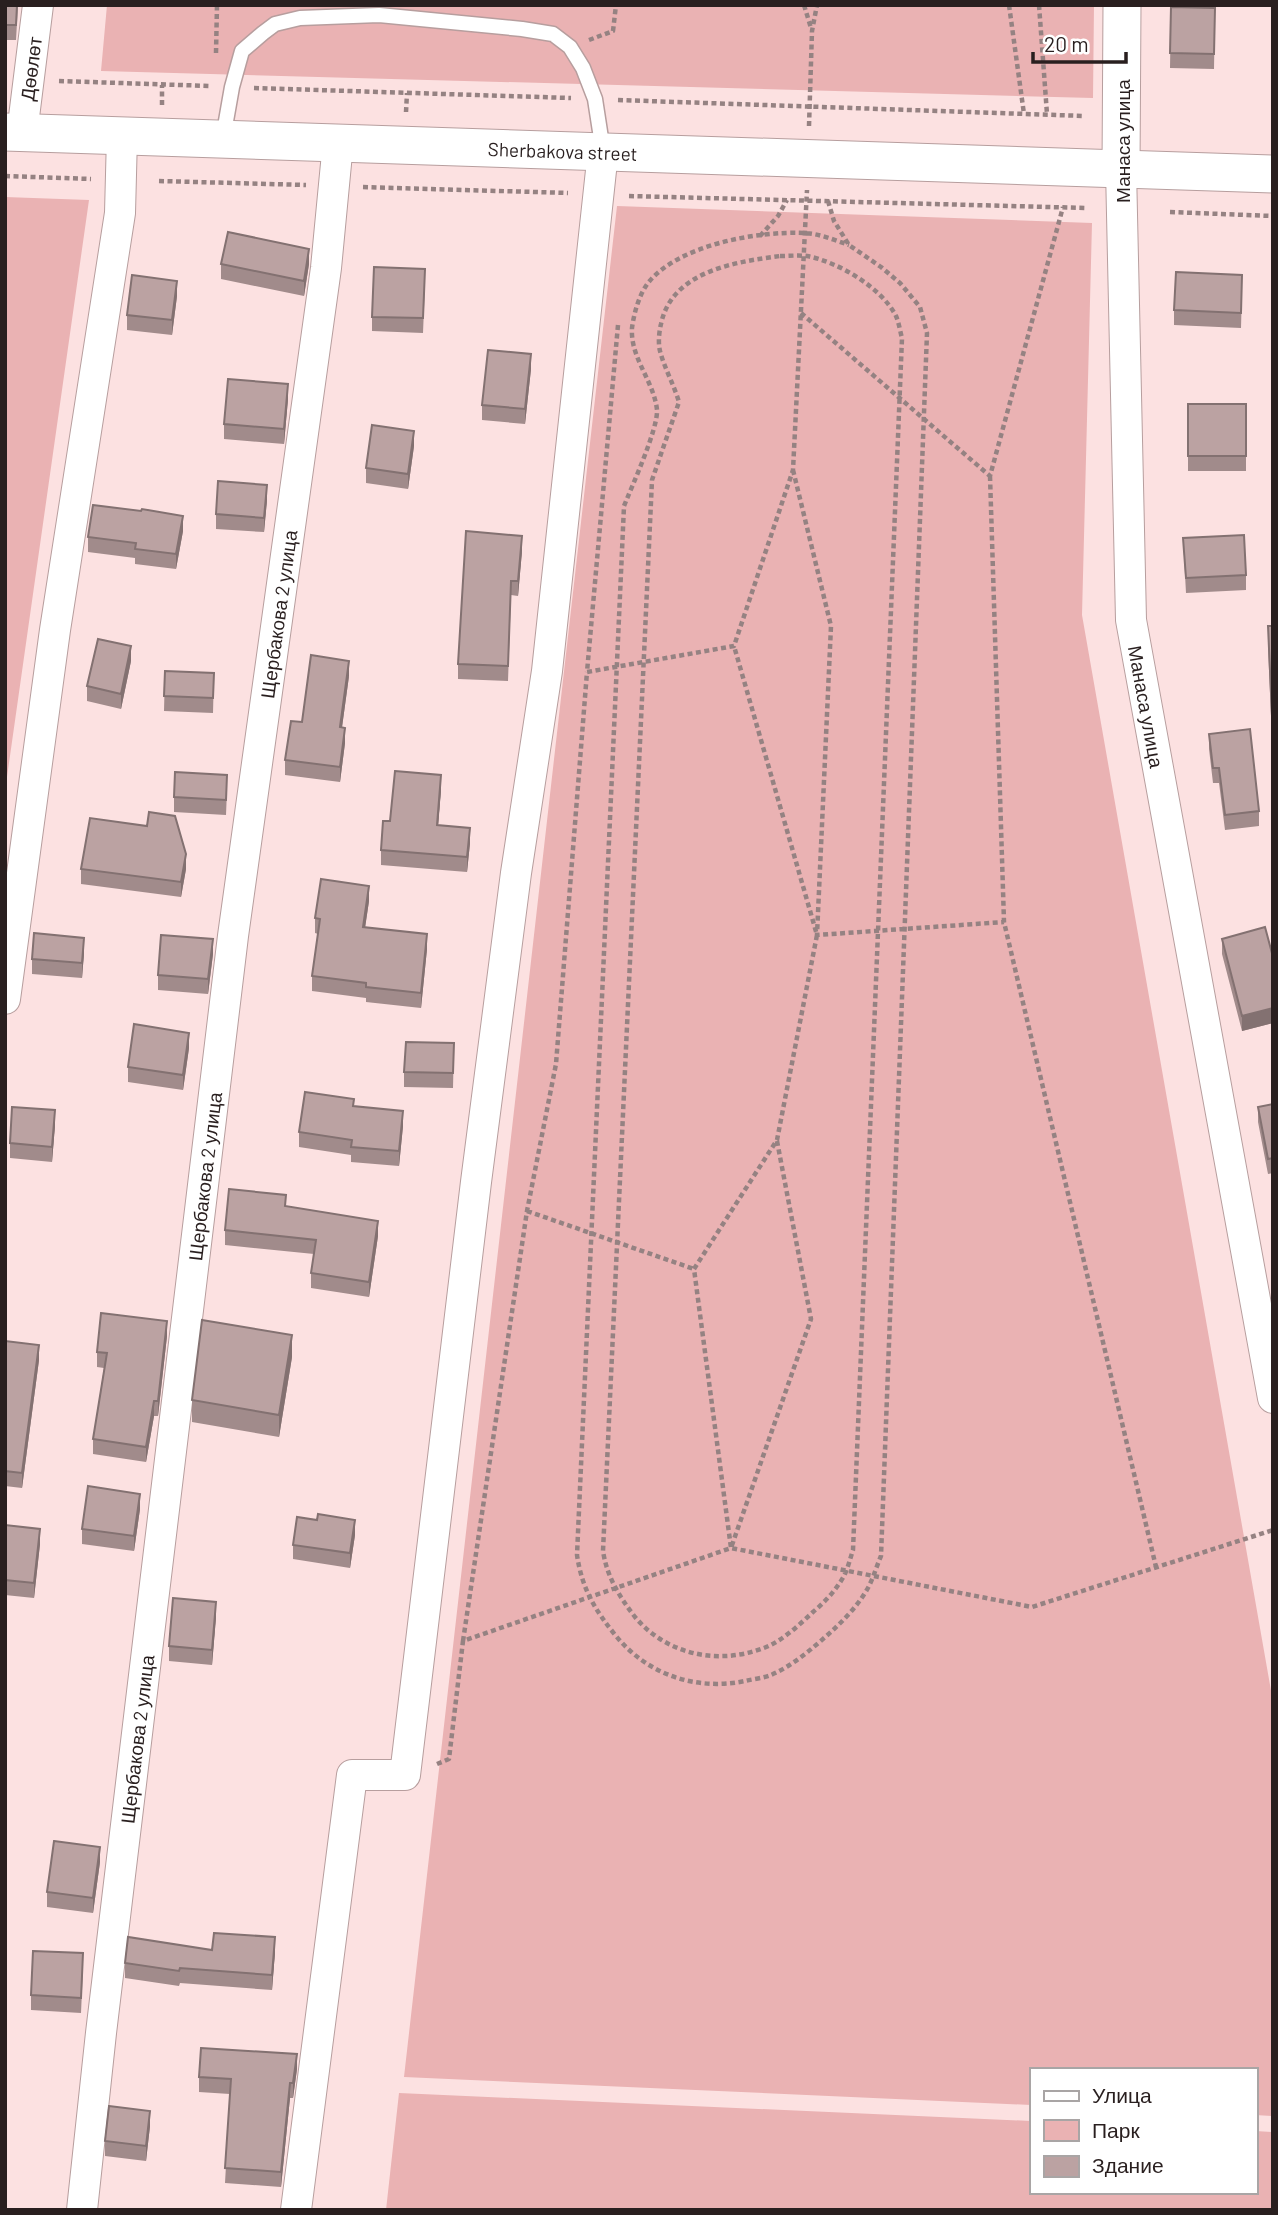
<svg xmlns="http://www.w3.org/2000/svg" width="1278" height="2215" viewBox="0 0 1278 2215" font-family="Barlow,sans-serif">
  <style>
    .green { fill: #eab2b3 }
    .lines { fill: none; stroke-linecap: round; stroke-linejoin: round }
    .service-casing { stroke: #b79e9e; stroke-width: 17 }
    .minor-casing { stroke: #b79e9e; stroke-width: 32 }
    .tertiary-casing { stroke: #b79e9e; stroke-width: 39 }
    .path { stroke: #958282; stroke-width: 4.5; stroke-dasharray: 5 3.5; stroke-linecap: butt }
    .service { stroke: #fff; stroke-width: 14 }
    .minor { stroke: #fff; stroke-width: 30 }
    .tertiary { stroke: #fff; stroke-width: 37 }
    .wall { fill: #a18b8b }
    .shaded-wall { fill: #837171 }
    .building { fill: #bba2a2; stroke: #837171; stroke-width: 2 }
    .labels { text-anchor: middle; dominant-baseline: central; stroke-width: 6; stroke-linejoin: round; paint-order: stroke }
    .street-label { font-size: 19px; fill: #291f1f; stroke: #fff }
  </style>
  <rect width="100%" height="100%" fill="#fce1e1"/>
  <path class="green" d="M 107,5 L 1094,5 L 1093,98 L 101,71 Z
    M 5,197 L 89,200 L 5,791 Z
    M 617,206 L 1092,223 L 1082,615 L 1273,1702 L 1273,2116 L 1255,2115 L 1255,2070 L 1031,2070 L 1031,2105 L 404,2077 Z
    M 399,2093 L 1031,2121 L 1031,2192 L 1255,2192 L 1255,2131 L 1273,2132 L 1273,2210 L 386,2210 Z"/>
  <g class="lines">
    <g class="service-casing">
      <path id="service" d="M 223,138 L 232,87 L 242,51 L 263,33 L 275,24 L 300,18 L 379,15 L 522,29 L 553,34 L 570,47 L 583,68 L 595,99 L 603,151"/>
    </g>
    <g class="minor-casing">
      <g id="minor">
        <path id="s1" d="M 22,133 L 38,5"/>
        <path id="s2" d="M 1121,169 L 1131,620 L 1273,1398"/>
        <path d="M 5,999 L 55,630 L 120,213 L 122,136"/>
        <path id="s3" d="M 82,2210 L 101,2033 L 233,936 L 326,268 L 338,143"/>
        <path d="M 296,2210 L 352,1775 L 405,1775 L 476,1182 L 516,873 L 547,671 L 603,152"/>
      </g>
    </g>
    <g class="tertiary-casing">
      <g id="tertiary">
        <path id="s4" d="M 5,132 L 1273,174"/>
        <path d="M 1121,169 L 1122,5"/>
      </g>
    </g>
    <path class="path" d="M 804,5 L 811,28
      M 1009,5 L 1024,114
      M 1039,5 L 1047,114
      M 589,40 L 613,31 L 616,5
      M 216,53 L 217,5
      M 59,81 L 211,86
      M 254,88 L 571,98
      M 618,100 L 1085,116
      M 162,105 L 162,85
      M 406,112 L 407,93
      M 809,126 L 812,31 L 817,5
      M 5,176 L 91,179
      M 159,181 L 306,185
      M 363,187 L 568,193
      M 629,196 L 1087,208
      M 828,201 L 834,221 L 849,245 L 881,267 L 900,283 L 920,307 L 927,333 L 881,1556 C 877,1565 874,1576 869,1586 C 860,1603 846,1618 832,1631 C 814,1647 794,1665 771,1675 C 764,1678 753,1679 745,1681 C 696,1691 648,1675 616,1636 C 595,1610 582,1589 577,1555 L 624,506 C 632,486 658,429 657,410 C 654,381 630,358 632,328 C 634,313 639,295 648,283 C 678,245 757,231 803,233 C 818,233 834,240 849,245
      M 1170,212 L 1273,216
      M 760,236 L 778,216 L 787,200
      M 780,256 C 789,256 798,255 807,256 C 838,262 881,287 896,316 C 899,323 900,331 902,338 L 853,1550 C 850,1559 848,1568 844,1576 C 836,1590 825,1602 813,1612 C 798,1626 780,1643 761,1649 C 716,1665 666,1654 635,1617 C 619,1596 607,1577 603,1551 L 652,480 L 679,402 C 674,385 664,367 660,351 C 658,343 659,332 661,324 C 672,271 735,262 780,256 Z
      M 801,313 L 990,476 L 1063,207
      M 618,325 L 587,672 L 734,646 L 793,470 L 807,190
      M 793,470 L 831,626 L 817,935 L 1004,922
      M 990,476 L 1004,922 L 1156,1567
      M 777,1141 L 811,1319 L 731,1548 L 1032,1607 L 1273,1530
      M 527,1211 L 694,1269
      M 463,1641 L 527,1211 L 556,1064 L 587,672
      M 437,1764 L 449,1759 L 463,1641 L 731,1548 L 694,1269 L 777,1140 L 817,935 L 734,646"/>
    <use href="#service" class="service"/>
    <use href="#minor" class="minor"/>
    <use href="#tertiary" class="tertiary"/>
  </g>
  <path class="wall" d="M 5,5 L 18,5 L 16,40 L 5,40 Z
    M 1171,7 L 1215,8 L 1214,69 L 1170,68 Z
    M 221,264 L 309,264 L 304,296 L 221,279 Z
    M 425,284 L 423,333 L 372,331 L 372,317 Z
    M 1242,290 L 1241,328 L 1174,325 L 1174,310 Z
    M 177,296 L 172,335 L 127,330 L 127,315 Z
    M 531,369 L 525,424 L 482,420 L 482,405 Z
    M 288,399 L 284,444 L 224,439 L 224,424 Z
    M 1188,404 L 1246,404 L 1246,471 L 1188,471 Z
    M 414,446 L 408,489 L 366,483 L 366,468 Z
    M 267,500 L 264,532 L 216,529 L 216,514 Z
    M 183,531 L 176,569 L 135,564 L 135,558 L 88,552 L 88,537 Z
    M 1183,538 L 1246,575 L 1246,590 L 1186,593 Z
    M 522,551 L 518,596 L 511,595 L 508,681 L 458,679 L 458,664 Z
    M 1268,626 L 1273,626 L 1272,738 L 1268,648 Z
    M 131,661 L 121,709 L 87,701 L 87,686 Z
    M 165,671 L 214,673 L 213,713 L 164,711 Z
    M 349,676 L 342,727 L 345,743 L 340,782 L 285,775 L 285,760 Z
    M 1209,734 L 1259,811 L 1259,826 L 1225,830 L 1219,783 L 1213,783 L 1209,749 Z
    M 227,790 L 226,815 L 174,812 L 174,797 Z
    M 441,790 L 438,825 L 470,843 L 467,872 L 381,865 L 381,850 L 390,821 Z
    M 81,869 L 186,869 L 181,897 L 81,884 Z
    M 369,901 L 365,927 L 427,949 L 421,1008 L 366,1002 L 366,998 L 312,991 L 312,976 L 318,934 L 315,933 L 315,918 Z
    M 1222,939 L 1273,957 L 1273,1023 L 1242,1031 L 1222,954 Z
    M 84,953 L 82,978 L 32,974 L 32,959 Z
    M 213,954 L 208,994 L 158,990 L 158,975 Z
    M 454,1043 L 453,1088 L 404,1087 L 404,1072 Z
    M 189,1048 L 183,1090 L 128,1082 L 128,1067 Z
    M 1273,1104 L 1273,1173 L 1268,1174 L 1258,1122 L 1258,1107 Z
    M 354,1106 L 403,1126 L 399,1166 L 351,1162 L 351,1155 L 299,1147 L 299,1132 Z
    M 55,1125 L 52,1162 L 10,1158 L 10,1143 Z
    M 286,1206 L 378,1236 L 369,1297 L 311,1288 L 311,1273 L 314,1254 L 225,1245 L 225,1230 Z
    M 167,1336 L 158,1416 L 154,1416 L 146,1462 L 93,1454 L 93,1439 L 104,1368 L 97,1367 L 97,1352 Z
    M 5,1341 L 39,1360 L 22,1488 L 5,1486 Z
    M 292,1357 L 279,1437 L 192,1422 L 192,1400 Z
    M 140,1509 L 134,1551 L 82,1544 L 82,1529 Z
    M 5,1525 L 40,1544 L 34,1598 L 5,1595 Z
    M 355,1535 L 350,1568 L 293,1559 L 293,1545 Z
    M 216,1617 L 212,1665 L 169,1661 L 169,1646 Z
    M 100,1862 L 93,1913 L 47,1907 L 47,1892 Z
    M 212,1950 L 275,1952 L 272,1990 L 180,1983 L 179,1986 L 125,1978 L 125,1963 Z
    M 83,1968 L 81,2013 L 31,2010 L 31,1995 Z
    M 297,2069 L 293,2098 L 290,2098 L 281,2187 L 225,2183 L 230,2094 L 199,2092 L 199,2077 Z
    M 150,2126 L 146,2161 L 105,2156 L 105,2141 Z"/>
  <path class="shaded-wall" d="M 309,249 L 309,264 L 304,296 L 304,281 Z
    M 177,281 L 177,296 L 172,335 L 172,320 Z
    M 531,354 L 531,369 L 525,424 L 525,409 Z
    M 288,384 L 288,399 L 284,444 L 284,429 Z
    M 414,431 L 414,446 L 408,489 L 408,474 Z
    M 267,485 L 267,500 L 264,532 L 264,518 Z
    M 183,516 L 183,531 L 176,569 L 176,554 Z
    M 522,536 L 522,551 L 518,596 L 518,581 Z
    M 131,646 L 131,661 L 121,709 L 121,694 Z
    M 349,661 L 349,676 L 340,742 L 340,727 Z
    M 345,728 L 345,743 L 340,782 L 340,767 Z
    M 441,775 L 441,790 L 437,840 L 437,825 Z
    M 470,828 L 470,843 L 467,872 L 467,857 Z
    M 186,854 L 186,869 L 181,897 L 181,882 Z
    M 369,886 L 369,901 L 363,942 L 363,927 Z
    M 427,934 L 427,949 L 421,1008 L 421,993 Z
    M 84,938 L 84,953 L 82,978 L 82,963 Z
    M 213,939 L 213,954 L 208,994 L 208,979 Z
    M 1273,1008 L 1273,1023 L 1242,1031 L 1242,1016 Z
    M 189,1033 L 189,1048 L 183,1090 L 183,1075 Z
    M 55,1110 L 55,1125 L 52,1162 L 52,1147 Z
    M 403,1111 L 403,1126 L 399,1166 L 399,1151 Z
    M 378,1221 L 378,1236 L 369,1297 L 369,1282 Z
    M 167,1321 L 167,1336 L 158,1416 L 158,1401 Z
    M 292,1335 L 292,1357 L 279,1437 L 279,1415 Z
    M 39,1345 L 39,1360 L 22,1488 L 22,1473 Z
    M 154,1401 L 154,1416 L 146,1462 L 146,1447 Z
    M 140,1494 L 140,1509 L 134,1551 L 134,1536 Z
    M 355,1520 L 355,1535 L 350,1568 L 350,1553 Z
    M 40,1529 L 40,1544 L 34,1598 L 34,1583 Z
    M 216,1602 L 216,1617 L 212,1665 L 212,1650 Z
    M 100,1847 L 100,1862 L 93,1913 L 93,1898 Z
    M 275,1937 L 275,1952 L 272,1990 L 272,1975 Z
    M 297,2054 L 297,2069 L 293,2098 L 293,2083 Z
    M 290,2083 L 290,2098 L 281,2187 L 281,2172 Z
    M 150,2111 L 150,2126 L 146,2161 L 146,2146 Z"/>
  <path class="building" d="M 5,5 L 17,5 L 16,25 L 5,25 Z
    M 1171,7 L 1215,8 L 1214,54 L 1170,53 Z
    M 228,232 L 309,249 L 304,281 L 221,264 Z
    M 374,267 L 425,269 L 423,318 L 372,317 Z
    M 1176,272 L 1242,275 L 1241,313 L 1174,310 Z
    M 132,275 L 177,281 L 172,320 L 127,315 Z
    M 488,350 L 531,354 L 525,409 L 482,405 Z
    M 228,379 L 288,384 L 284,429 L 224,424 Z
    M 1188,404 L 1246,404 L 1246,456 L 1188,456 Z
    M 372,425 L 414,431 L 408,474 L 366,468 Z
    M 218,481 L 267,485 L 264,518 L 216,514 Z
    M 93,505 L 141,511 L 142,509 L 183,516 L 176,554 L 135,549 L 136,543 L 88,537 Z
    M 466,531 L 522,536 L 518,581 L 511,581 L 508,666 L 458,664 Z
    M 1244,535 L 1246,575 L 1186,578 L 1183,538 Z
    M 1268,626 L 1273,626 L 1272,716 Z
    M 98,639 L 131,646 L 121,694 L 87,686 Z
    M 311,655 L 349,661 L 340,727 L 345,728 L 340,767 L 285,760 L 291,721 L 302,722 Z
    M 165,671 L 214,673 L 213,698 L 164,696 Z
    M 1250,729 L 1259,811 L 1225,815 L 1219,768 L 1213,768 L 1209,734 Z
    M 395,771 L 441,775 L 437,825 L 470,828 L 467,857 L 381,850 L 383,821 L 390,821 Z
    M 175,772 L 227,775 L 226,800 L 174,797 Z
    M 149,812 L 175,816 L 186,854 L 181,882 L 81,869 L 90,818 L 147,826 Z
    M 321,879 L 369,886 L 363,927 L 427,934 L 421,993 L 366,987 L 366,983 L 312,976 L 320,919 L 315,918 Z
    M 1265,927 L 1273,957 L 1273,1008 L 1242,1016 L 1222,939 Z
    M 34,933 L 84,938 L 82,963 L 32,959 Z
    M 161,935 L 213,939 L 208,979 L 158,975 Z
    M 134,1024 L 189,1033 L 183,1075 L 128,1067 Z
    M 406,1042 L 454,1043 L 453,1073 L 404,1072 Z
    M 305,1092 L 354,1099 L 353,1106 L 403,1111 L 399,1151 L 351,1147 L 352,1140 L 299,1132 Z
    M 1273,1104 L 1273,1158 L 1268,1159 L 1258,1107 Z
    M 12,1107 L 55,1110 L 52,1147 L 10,1143 Z
    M 229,1189 L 286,1195 L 285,1206 L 378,1221 L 369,1282 L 311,1273 L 316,1240 L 225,1230 Z
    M 101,1313 L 167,1321 L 158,1401 L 154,1401 L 146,1447 L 93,1439 L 107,1353 L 97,1352 Z
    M 202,1320 L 292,1335 L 279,1415 L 192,1400 Z
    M 5,1341 L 39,1345 L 22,1473 L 5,1471 Z
    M 88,1486 L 140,1494 L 134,1536 L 82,1529 Z
    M 318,1514 L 355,1520 L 350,1553 L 293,1545 L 297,1517 L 317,1520 Z
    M 5,1525 L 40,1529 L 34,1583 L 5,1580 Z
    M 173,1598 L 216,1602 L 212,1650 L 169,1646 Z
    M 54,1841 L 100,1847 L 93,1898 L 47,1892 Z
    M 214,1933 L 275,1937 L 272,1975 L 180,1968 L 179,1971 L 125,1963 L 128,1937 L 212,1950 Z
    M 33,1951 L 83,1953 L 81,1998 L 31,1995 Z
    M 201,2048 L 297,2054 L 293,2083 L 290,2083 L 281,2172 L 225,2168 L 231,2079 L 199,2077 Z
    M 109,2106 L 150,2111 L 146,2146 L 105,2141 Z"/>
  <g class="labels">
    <g class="street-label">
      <text stroke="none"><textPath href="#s1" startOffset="65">Дөөлөт</textPath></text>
      <text transform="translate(1122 141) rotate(-90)">Манаса улица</text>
      <text stroke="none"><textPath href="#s4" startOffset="558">Sherbakova street</textPath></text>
      <text stroke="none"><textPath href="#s3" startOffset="1608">Щербакова 2 улица</textPath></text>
      <text stroke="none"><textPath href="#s2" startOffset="539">Манаса улица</textPath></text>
      <text stroke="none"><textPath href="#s3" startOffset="1041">Щербакова 2 улица</textPath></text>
      <text stroke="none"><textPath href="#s3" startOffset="474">Щербакова 2 улица</textPath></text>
    </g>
  </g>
  <rect width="1278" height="2215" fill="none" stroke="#291f1f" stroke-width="14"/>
  <rect x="1030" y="2068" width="228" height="126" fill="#ffffff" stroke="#a9a5a5" stroke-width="2"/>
  <rect x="1044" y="2091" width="35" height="10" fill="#ffffff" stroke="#a9a5a5" stroke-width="2"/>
  <text x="1092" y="2103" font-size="21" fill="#291f1f">Улица</text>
  <rect x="1044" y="2120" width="35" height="21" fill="#eab2b3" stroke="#a9a5a5" stroke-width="2"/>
  <text x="1092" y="2138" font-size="21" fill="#291f1f">Парк</text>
  <rect x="1044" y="2156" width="35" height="21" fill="#bba2a2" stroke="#a9a5a5" stroke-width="2"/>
  <text x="1092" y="2173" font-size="21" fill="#291f1f">Здание</text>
  <path d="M1033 52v10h93v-10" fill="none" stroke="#291f1f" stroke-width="3.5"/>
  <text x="1044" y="52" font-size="21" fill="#291f1f" stroke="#ffffff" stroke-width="5" paint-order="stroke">20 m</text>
</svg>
